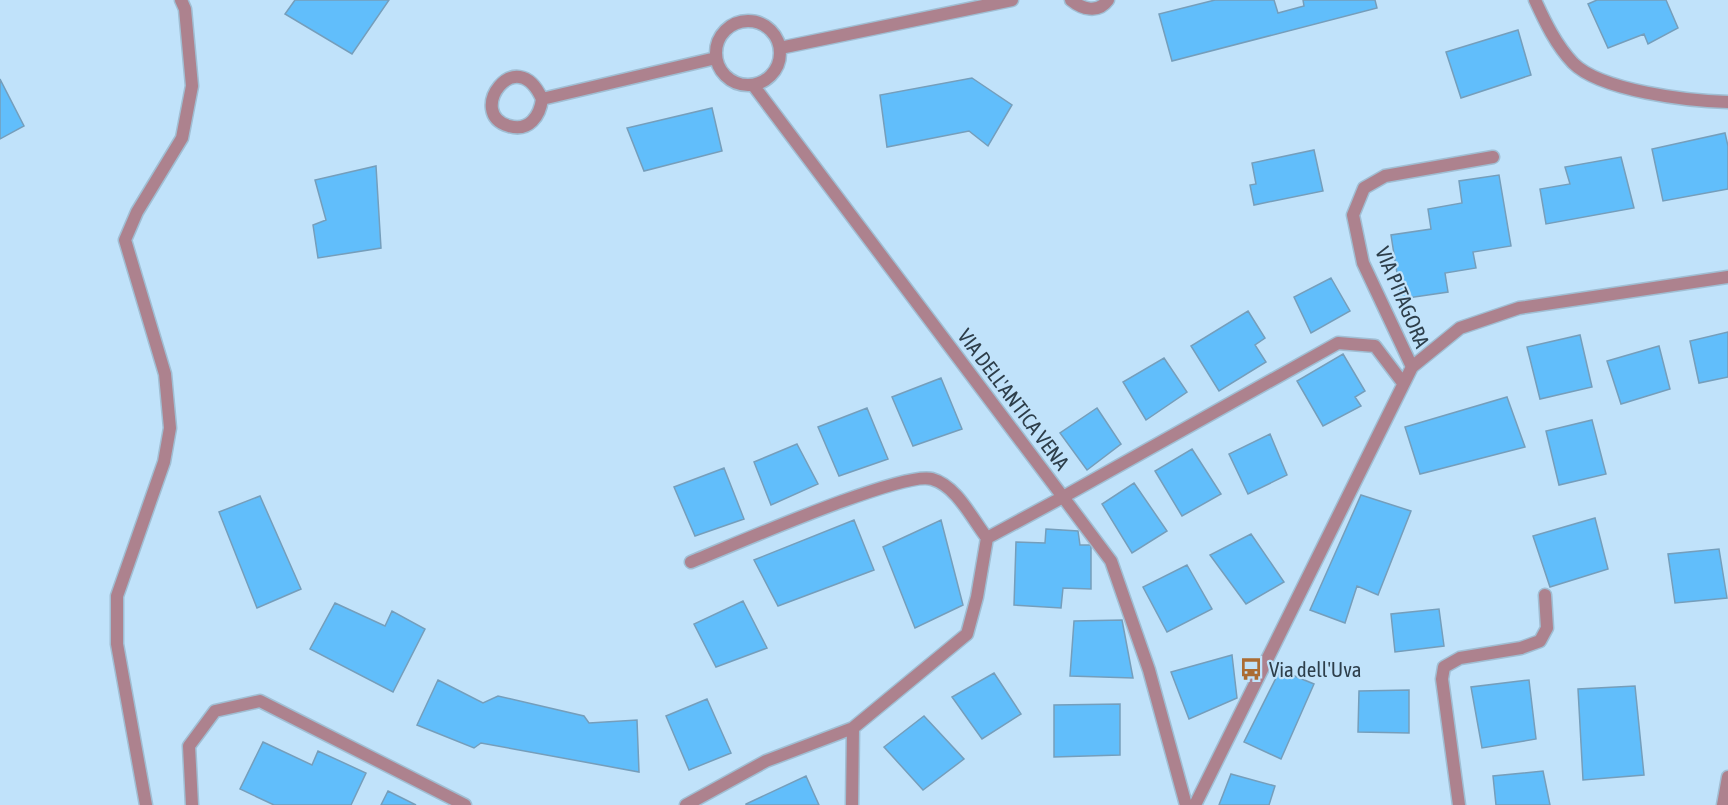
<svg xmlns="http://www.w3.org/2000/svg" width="1728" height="805" viewBox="0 0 1728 805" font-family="'Asap Condensed',sans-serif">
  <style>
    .building { fill: #61befb; stroke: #759ebb; stroke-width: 1.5 }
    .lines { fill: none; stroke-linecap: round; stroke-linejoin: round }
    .lane-casing { stroke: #a0bed3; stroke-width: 15 }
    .street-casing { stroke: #a0bed3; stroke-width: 15 }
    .lane { stroke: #ad828e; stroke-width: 12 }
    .street { stroke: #ad828e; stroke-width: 12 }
    .labels { text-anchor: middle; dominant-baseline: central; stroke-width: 4.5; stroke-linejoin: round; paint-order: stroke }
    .street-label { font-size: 21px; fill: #2d3e4a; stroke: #c0e2fa }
    .poi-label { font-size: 21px; fill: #2d3e4a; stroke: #c0e2fa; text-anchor: start }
  </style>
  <rect width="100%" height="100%" fill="#c0e2fa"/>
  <path class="building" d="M 295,0 L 389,0 L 352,54 L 285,14 Z
    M 1215,0 L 1274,0 L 1278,13 L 1304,6 L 1303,0 L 1375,0 L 1377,8 L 1172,61 L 1159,14 Z
    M 1597,0 L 1666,0 L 1678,28 L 1648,44 L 1644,34 L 1608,48 L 1588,4 Z
    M 1518,30 L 1531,75 L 1461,98 L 1446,52 Z
    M 972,78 L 1012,105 L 988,146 L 969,131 L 887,147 L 880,95 Z
    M 0,79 L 24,126 L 0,139 Z
    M 712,108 L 722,151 L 644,171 L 627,128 Z
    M 1725,133 L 1728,146 L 1728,189 L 1663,201 L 1652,149 Z
    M 1314,150 L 1323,191 L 1254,205 L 1250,185 L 1256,184 L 1252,163 Z
    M 1621,157 L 1634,208 L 1546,224 L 1540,189 L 1570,184 L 1565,167 Z
    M 376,166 L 381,248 L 318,258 L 313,225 L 326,220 L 315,180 Z
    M 1499,175 L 1511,246 L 1473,252 L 1476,268 L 1445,273 L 1448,292 L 1401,299 L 1391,235 L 1431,229 L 1428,209 L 1462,203 L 1459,181 Z
    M 1331,278 L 1350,311 L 1311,333 L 1294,297 Z
    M 1248,311 L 1265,338 L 1255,345 L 1266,362 L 1219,391 L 1191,346 Z
    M 1728,332 L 1728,377 L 1699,383 L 1690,341 Z
    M 1580,335 L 1592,387 L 1540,399 L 1527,347 Z
    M 1659,346 L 1670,389 L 1621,404 L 1607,361 Z
    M 1343,354 L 1365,391 L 1355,397 L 1361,406 L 1323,426 L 1297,381 Z
    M 1164,358 L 1187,392 L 1146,420 L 1123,382 Z
    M 941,378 L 962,429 L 913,446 L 892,397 Z
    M 1507,397 L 1525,447 L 1420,474 L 1405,427 Z
    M 867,408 L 888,459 L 839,476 L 818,427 Z
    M 1097,408 L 1121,444 L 1087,470 L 1060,433 Z
    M 1592,420 L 1606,474 L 1559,485 L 1546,431 Z
    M 1270,434 L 1287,475 L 1248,494 L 1229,454 Z
    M 797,444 L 818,484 L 771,505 L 754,462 Z
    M 1192,449 L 1221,494 L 1182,516 L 1155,471 Z
    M 724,468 L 744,519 L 695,536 L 674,487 Z
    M 1134,483 L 1167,531 L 1132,553 L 1102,504 Z
    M 1361,495 L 1411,511 L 1378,595 L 1357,586 L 1345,623 L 1310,610 Z
    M 260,496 L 301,589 L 257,608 L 219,512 Z
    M 1595,518 L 1608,569 L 1550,587 L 1533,536 Z
    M 854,520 L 874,570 L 778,606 L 754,560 Z
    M 941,520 L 963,605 L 915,628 L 883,547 Z
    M 1046,529 L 1078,531 L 1080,545 L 1091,545 L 1091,589 L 1063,588 L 1061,608 L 1014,605 L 1016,542 L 1045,543 Z
    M 1251,534 L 1284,582 L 1246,604 L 1210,555 Z
    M 1719,549 L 1727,598 L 1675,603 L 1668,554 Z
    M 1187,565 L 1212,609 L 1167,632 L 1143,587 Z
    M 743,601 L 767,648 L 716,667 L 694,624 Z
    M 335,603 L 385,626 L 392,611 L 425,629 L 393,692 L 310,649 Z
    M 1439,609 L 1444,646 L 1395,652 L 1391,614 Z
    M 1122,620 L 1133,678 L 1070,676 L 1074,621 Z
    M 1232,655 L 1237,698 L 1189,719 L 1171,672 Z
    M 1280,670 L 1314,684 L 1281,759 L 1244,742 Z
    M 994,673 L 1021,714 L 982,739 L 952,697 Z
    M 438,680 L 483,703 L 498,696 L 584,716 L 589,723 L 637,720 L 639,772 L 481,743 L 474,748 L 417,725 Z
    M 1529,680 L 1536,739 L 1482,748 L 1471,687 Z
    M 1635,686 L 1644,775 L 1583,780 L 1578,689 Z
    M 1409,690 L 1409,733 L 1358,732 L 1359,691 Z
    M 707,699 L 731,753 L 689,770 L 666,716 Z
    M 1120,704 L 1120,755 L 1054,757 L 1054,705 Z
    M 924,716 L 964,759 L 923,790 L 884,747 Z
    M 263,742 L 312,765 L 318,751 L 366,773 L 351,805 L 274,805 L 240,789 Z
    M 1543,771 L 1550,805 L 1496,805 L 1493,776 Z
    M 1231,774 L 1275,786 L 1269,805 L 1219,805 Z
    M 806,776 L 819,805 L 746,805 L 746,804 Z
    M 388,791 L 416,805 L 381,805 Z"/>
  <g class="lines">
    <g class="lane-casing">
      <path id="lane" d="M 1459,805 L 1442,679 L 1444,667 L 1460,658 L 1521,648 L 1540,641 L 1547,628 L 1545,595"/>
    </g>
    <g class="street-casing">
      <path id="street" d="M 1071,0 C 1082,9 1098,14 1108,0
        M 1535,0 C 1545,22 1556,45 1573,63 C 1601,91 1689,101 1728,102
        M716 53a32 32 0 1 1 64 0a32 32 0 1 1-64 0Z
        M 780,48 L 1012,0
        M 753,85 L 1063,497 L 987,538 L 977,597 L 967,634 L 853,728 L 852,805
        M 542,99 C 540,116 529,132 509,126 C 465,114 516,41 542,99 L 716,58
        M 1412,367 L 1363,263 L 1353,215 L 1364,188 L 1385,176 L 1493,157
        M 691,562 C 729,547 903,470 932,479 C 957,486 972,519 987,538
        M 146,805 L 117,644 L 117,596 L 164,462 L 170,428 L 165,374 L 125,240 L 137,212 L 182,138 L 192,86 L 185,9 L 181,0
        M 192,805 L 189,746 L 215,711 L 260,701 L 465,805
        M 686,805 L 766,761 L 853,728
        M 1186,805 L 1149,670 L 1111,561 L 1063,497 L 1338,343 L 1375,346 L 1403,383
        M 1195,805 L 1412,367 L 1460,328 L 1519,308 L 1728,277
        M 1723,805 L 1728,777"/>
    </g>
    <use href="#lane" class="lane"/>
    <use href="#street" class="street"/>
  </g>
  <defs>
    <g id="bus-bare" transform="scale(1.8)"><path d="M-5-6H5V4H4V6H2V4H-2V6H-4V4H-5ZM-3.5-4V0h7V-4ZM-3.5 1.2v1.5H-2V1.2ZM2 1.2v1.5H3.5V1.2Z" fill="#ab6c33" stroke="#c0e2fa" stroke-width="2.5" paint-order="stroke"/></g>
  </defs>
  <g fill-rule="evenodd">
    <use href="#bus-bare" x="1251" y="669"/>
  </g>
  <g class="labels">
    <g class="street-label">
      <text transform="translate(1403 297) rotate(67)">VIA PITAGORA</text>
      <text transform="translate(1014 399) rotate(53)">VIA DELL'ANTICA VENA</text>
    </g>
    <g class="poi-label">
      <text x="1269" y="669">Via dell'Uva</text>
    </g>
  </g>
</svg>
